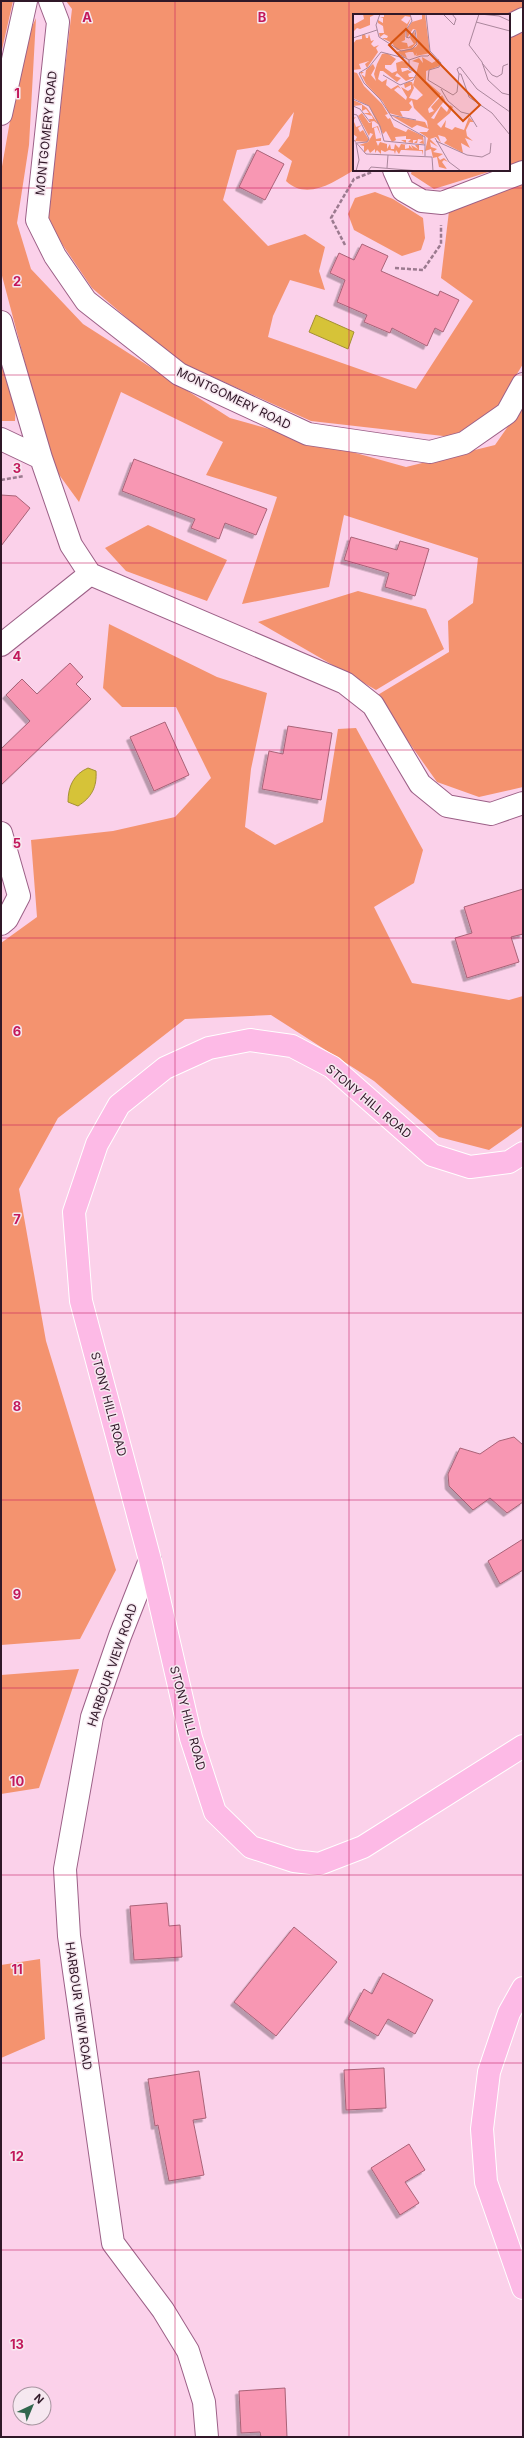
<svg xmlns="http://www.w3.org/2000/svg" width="524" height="2438" viewBox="0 0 524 2438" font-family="Inter,sans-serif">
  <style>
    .green { fill: #f4936f }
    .water { fill: #d6c338; stroke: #a49033 }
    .building { fill: #f897b3; stroke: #a96378; filter: url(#shadow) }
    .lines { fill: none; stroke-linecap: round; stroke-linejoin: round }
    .minor-casing { stroke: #9c6087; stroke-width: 24 }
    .major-casing { stroke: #fff; stroke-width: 24 }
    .path { stroke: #9b7a8f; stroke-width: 2.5; stroke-dasharray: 4 2; stroke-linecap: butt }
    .minor { stroke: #fff; stroke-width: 22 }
    .major { stroke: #fdbae6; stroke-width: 22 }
    .grid { fill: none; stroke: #c2185b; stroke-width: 1; stroke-opacity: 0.55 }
    .labels { text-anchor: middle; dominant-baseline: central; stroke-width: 3; stroke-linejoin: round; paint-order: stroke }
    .street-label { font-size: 12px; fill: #301828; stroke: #f6e8f0 }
    .inset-road { fill: none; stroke: #aa879c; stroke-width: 1 }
    .view { fill: #d6520f; fill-opacity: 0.15; stroke: #d6520f; stroke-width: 2 }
    .inset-edge { fill: none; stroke: #301828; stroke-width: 2 }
    .grid-label { font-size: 13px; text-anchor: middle; font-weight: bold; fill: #c2185b; stroke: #f6e8f0; stroke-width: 3; stroke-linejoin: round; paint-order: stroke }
  </style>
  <defs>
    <filter id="shadow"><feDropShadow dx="-3.5" dy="3.5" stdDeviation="0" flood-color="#0004"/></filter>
  </defs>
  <rect width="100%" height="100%" fill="#fbd1ea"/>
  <path class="green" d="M 1,1 L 13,1 L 1,54 Z
    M 66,1 L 523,1 L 523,10 L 509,15 L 354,15 L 354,170 C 334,182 307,201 286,181 L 292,161 L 278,151 L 289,136 L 294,112 L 269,145 L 237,150 L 223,200 L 268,246 L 305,234 L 325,247 L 319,271 L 325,290 L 290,280 L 273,316 L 268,337 L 416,389 L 473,301 L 441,278 L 449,211 L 523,182 L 523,364 L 497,407 L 452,437 L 311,421 L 177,361 L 92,288 L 47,222 L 72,9 Z
    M 36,18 L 29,145 L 17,223 L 31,269 L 83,324 L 230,418 L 406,467 L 495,445 L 523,405 L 523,787 L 479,797 L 437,782 L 376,696 L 449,652 L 448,621 L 473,603 L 478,558 L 344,515 L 329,587 L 242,604 L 277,497 L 206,475 L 223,442 L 121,392 L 79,502 L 52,465 L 1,272 L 1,172 L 23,47 Z
    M 523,33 L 523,161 L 509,166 L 509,38 L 515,34 Z
    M 412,170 L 495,170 L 434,189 L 411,174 Z
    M 375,192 L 393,199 L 423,218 L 425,238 L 421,250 L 402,256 L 354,230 L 348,214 L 355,198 Z
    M 1,359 L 16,401 L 15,421 L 1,421 Z
    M 148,525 L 227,560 L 207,601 L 126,571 L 105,548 Z
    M 358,591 L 426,609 L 444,649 L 376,690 L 258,622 Z
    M 109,624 L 217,677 L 267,693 L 251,769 L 245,827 L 275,845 L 323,822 L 338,729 L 356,728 L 423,850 L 414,883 L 374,907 L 412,983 L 509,1000 L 523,996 L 523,1126 L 489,1150 L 439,1137 L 374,1081 L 271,1015 L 185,1019 L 58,1118 L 19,1189 L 46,1341 L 116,1570 L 80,1639 L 1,1645 L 1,943 L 37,917 L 31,840 L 113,831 L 175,817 L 211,778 L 176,707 L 122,707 L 103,688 Z
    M 79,1669 L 39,1788 L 1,1794 L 1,1675 Z
    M 40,1959 L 45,2039 L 1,2058 L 1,1965 Z"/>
  <path class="water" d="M 316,315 L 354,332 L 348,349 L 309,332 Z
    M 88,768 L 96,771 C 97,787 92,797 78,806 L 68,802 C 68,786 74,774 88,768 Z"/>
  <path class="building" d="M 257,150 L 284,164 L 265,200 L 239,187 Z
    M 362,244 L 388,256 L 381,271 L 438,296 L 440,291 L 459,300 L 443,332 L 435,328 L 427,346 L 392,328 L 390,333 L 364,322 L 367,315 L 337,302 L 345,280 L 330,273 L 339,253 L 354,260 Z
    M 134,459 L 267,509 L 256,535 L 225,523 L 219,539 L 191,528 L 195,519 L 122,491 Z
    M 1,495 L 16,496 L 30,508 L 1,546 Z
    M 351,537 L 397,550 L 400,541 L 429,549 L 415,596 L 385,587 L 389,573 L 344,560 Z
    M 70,663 L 83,677 L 76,684 L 91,699 L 1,785 L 1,749 L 30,721 L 6,695 L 22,679 L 37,694 Z
    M 165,722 L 189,775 L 154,791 L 130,737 Z
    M 288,726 L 332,733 L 321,800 L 262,789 L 269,751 L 283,754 Z
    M 523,889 L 523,934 L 511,937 L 519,962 L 467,978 L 455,938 L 472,933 L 464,907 Z
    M 514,1437 L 523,1445 L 523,1502 L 507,1513 L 490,1498 L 473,1510 L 449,1486 L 448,1474 L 460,1448 L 480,1454 L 499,1441 Z
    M 523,1539 L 523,1570 L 500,1584 L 488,1561 Z
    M 167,1903 L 169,1926 L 180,1925 L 182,1957 L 134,1960 L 130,1906 Z
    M 294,1927 L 337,1962 L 276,2036 L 234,2002 Z
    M 383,1973 L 433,2000 L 415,2034 L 388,2019 L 378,2036 L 348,2019 L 364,1989 L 372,1994 Z
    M 384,2068 L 386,2108 L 346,2110 L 344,2070 Z
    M 199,2071 L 206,2118 L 193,2120 L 204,2175 L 169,2181 L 158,2125 L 155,2126 L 148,2079 Z
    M 409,2144 L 425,2170 L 405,2182 L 419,2203 L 400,2215 L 371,2168 Z
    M 285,2388 L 287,2437 L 261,2437 L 260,2432 L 241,2433 L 239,2391 Z"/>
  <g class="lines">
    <g class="minor-casing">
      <path id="minor" d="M 50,1 L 58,22 L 37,220 L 55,256 L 86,301 L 179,374 L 308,434 L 430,452 L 464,443 L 507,413 L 523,384
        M 509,26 L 523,19
        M 1,114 L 26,1
        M 394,170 L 403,190 L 422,201 L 442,203 L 523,172
        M 1,322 L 41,458 L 71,545 L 90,574 L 345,683 L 373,705 L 420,784 L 447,806 L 491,814 L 523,803
        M 1,439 L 41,458
        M 1,645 L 90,574
        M 1,833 L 19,896 L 7,919 L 1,924
        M 150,1560 L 120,1636 L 92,1717 L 65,1869 L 69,1936 L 113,2243 L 163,2310 L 188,2351 L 204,2402 L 207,2437"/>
    </g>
    <g class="major-casing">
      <path id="major" d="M 523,1153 L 509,1162 L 470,1167 L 432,1155 L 332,1067 L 292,1046 L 250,1040 L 209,1048 L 165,1068 L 119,1105 L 97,1144 L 74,1212 L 81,1301 L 150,1560 L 191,1738 L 215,1812 L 251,1847 L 294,1861 L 319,1864 L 363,1847 L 523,1746
        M 523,1988 L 509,2013 L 489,2072 L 482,2129 L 486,2182 L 523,2288"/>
    </g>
    <path class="path" d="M 345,245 L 331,218 L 354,179 L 372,172
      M 395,268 L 423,270 L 441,244 L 441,225
      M 1,480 L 24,476"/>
    <use href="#minor" class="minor"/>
    <use href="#major" class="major"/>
  </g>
  <path class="grid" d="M 175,1 L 175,2437M 349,1 L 349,2437M 1,188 L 523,188M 1,375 L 523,375M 1,563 L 523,563M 1,750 L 523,750M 1,938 L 523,938M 1,1125 L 523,1125M 1,1313 L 523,1313M 1,1500 L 523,1500M 1,1688 L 523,1688M 1,1875 L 523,1875M 1,2063 L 523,2063M 1,2250 L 523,2250"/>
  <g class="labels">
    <g class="street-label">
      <text transform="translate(46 133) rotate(-84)">MONTGOMERY ROAD</text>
      <text transform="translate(234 398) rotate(26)">MONTGOMERY ROAD</text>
      <text transform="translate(369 1101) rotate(40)">STONY HILL ROAD</text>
      <text transform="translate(109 1404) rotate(75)">STONY HILL ROAD</text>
      <text transform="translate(112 1665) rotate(-71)">HARBOUR VIEW ROAD</text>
      <text transform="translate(188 1718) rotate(75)">STONY HILL ROAD</text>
      <text transform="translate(79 2006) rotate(82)">HARBOUR VIEW ROAD</text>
    </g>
  </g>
  <g transform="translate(353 14)">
    <rect width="157" height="157" fill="#fbd1ea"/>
    <path d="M 10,0 L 21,1 L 17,3 L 17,11 L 7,15 L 4,14 L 0,18 L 0,9 L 2,10 L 11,5 ZM 31,0 L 57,0 L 58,3 L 52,2 L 48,6 L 54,10 L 58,4 L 52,19 L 52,26 L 48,28 L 54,29 L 55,33 L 61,30 L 57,24 L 61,16 L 64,28 L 59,34 L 44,36 L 39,29 L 29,24 L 34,24 L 35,22 L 31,20 L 27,23 L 26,19 L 31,19 L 30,12 L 25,9 L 25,6 L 30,9 L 30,4 L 27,3 L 31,3 ZM 69,0 L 72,0 L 77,39 L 63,42 L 64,39 L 62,42 L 60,38 L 56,38 L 52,39 L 54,44 L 43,38 L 63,33 L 65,30 L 63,16 L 60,15 L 54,24 L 53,16 L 59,8 L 69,5 ZM 12,20 L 13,24 L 15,24 L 16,20 L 18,27 L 21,26 L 18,30 L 21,33 L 26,31 L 23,34 L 25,38 L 14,54 L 12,50 L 16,47 L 6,50 L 8,55 L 0,56 L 0,30 L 3,26 L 9,25 L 9,21 ZM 34,39 L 43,45 L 38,51 L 32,51 L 32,54 L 39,59 L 44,57 L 43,49 L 49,47 L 55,50 L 55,54 L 48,54 L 49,58 L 55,56 L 59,58 L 55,60 L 56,63 L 62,63 L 53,67 L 44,59 L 42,62 L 48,64 L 44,68 L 30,57 L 27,57 L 25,65 L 29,68 L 34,65 L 33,71 L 38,75 L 45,71 L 48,75 L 45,73 L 41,76 L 53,86 L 54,83 L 48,73 L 55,77 L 58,75 L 58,71 L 52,74 L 51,70 L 55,68 L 59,68 L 61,74 L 56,84 L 64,86 L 70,81 L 60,71 L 66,49 L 59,47 L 66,44 L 70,49 L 69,43 L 79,49 L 86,45 L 86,52 L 73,57 L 73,67 L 88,80 L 75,95 L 76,99 L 81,97 L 78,93 L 89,81 L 92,86 L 78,104 L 81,105 L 88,92 L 94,98 L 97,91 L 100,93 L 97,99 L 84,110 L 88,114 L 93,106 L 92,113 L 99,116 L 102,113 L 111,116 L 116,103 L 121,108 L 117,108 L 113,116 L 114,122 L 120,127 L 112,124 L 117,134 L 108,129 L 110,139 L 91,129 L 94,126 L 92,123 L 85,121 L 88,129 L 83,123 L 77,125 L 85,133 L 77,128 L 78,133 L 84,135 L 80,138 L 90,140 L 85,143 L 87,146 L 91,144 L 95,148 L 91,146 L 89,148 L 94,155 L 86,153 L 84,143 L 80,144 L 78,135 L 72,137 L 75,124 L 66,118 L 74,118 L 76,115 L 64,111 L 59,114 L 39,102 L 72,108 L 75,114 L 74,107 L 61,94 L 59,86 L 56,89 L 59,93 L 56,97 L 47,97 L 50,103 L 36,99 L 30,88 L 13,70 L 7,58 L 11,58 L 8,60 L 12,63 L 13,56 L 20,50 L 22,54 L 18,61 L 23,67 L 21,60 L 24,50 L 29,40 ZM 0,58 L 4,59 L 11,72 L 29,90 L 35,100 L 32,101 L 35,105 L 37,104 L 41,113 L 53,118 L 55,115 L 70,122 L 71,130 L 66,129 L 70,126 L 65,125 L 64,129 L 61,129 L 64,126 L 60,126 L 60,129 L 55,128 L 58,125 L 53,125 L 53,129 L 48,126 L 53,126 L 53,122 L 42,123 L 43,126 L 39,128 L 33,117 L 30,120 L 16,92 L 0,84 ZM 0,86 L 7,89 L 14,94 L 26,111 L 21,107 L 17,108 L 16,105 L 20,105 L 19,102 L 10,99 L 16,99 L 13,95 L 9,97 L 9,91 L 0,92 ZM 9,99 L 16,109 L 19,108 L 19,114 L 25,112 L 28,122 L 24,113 L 21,114 L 23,125 L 28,124 L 28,127 L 23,127 L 25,132 L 27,128 L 34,130 L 34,135 L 37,130 L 38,135 L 41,135 L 42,130 L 46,134 L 48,130 L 55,131 L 52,131 L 52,135 L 56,134 L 56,131 L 60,135 L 58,131 L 65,135 L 62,131 L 66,131 L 66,136 L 70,136 L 70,141 L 69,137 L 51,136 L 48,136 L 46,140 L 43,136 L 42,140 L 41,137 L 36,136 L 32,138 L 28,136 L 28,140 L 24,136 L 22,139 L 22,135 L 17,139 L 15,135 L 11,139 L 11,132 L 6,131 L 15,128 L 20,120 L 17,119 L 16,122 L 5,102 ZM 3,103 L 0,106 L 2,110 L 3,113 L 9,111 L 5,114 L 7,118 L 10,116 L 16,126 L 14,128 L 2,127 L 4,123 L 0,120 L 0,104 Z" fill="#f4936f"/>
    <path class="inset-road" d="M 27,0 L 23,11 L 26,23 L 48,37 L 59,35 L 64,30 L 62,16 L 56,24 L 53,23 L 53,16 L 59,7 L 57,0M 73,0 L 77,37 L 88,49 L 86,53 L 76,56 L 75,66 L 100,81 L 104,78 L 106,60 L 108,60 L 116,83 L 139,99 L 157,121M 90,0 L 101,11 L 103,5 L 99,0M 126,0 L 116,31 L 129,48 L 135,66 L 149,79 L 157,81M 127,0 L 146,2 L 157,7M 123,8 L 157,17M 0,24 L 24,16M 37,31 L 44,39 L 56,46 L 68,42 L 75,42 L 78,39M 51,44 L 28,38 L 16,53 L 6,59 L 11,69 L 27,85 L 40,105 L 72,123 L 72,142M 129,49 L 139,61 L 144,63 L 149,60 L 150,52 L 155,50M 106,60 L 104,55 L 107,53 L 124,75 L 157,98M 30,61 L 47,71 L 60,66 L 64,59 L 56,55 L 56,46M 88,75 L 95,87 L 108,98 L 116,100 L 124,113M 0,85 L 16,92 L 27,112 L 31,127 L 72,131M 0,92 L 7,95 L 17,108M 0,100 L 4,101 L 16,125 L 14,128 L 4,129M 37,101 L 63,106M 82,124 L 96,148 L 108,157M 0,125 L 13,140 L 79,143 L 80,157M 83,127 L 114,141 L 129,143 L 137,139 L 138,129M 34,154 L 35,141M 3,157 L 6,146 L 3,129M 15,157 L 18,153 L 66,157"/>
    <path class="view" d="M 53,15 L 127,91 L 110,107 L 36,31 Z"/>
    <rect width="157" height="157" class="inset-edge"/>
  </g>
  <g class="grid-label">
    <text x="87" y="22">A</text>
    <text x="262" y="22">B</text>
    <text x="17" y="98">1</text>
    <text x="17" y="286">2</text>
    <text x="17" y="473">3</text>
    <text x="17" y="661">4</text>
    <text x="17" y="848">5</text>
    <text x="17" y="1036">6</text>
    <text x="17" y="1224">7</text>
    <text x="17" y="1411">8</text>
    <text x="17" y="1599">9</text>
    <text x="17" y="1786">10</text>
    <text x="17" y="1974">11</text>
    <text x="17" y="2161">12</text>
    <text x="17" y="2349">13</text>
  </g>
  <rect width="524" height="2438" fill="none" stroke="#301828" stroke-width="4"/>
  <g transform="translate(32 2406) rotate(44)"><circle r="19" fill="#f6e8f0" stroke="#a795a0"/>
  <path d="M0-3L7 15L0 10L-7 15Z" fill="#31674d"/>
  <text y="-6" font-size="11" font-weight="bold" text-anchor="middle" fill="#301828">N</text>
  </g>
</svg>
